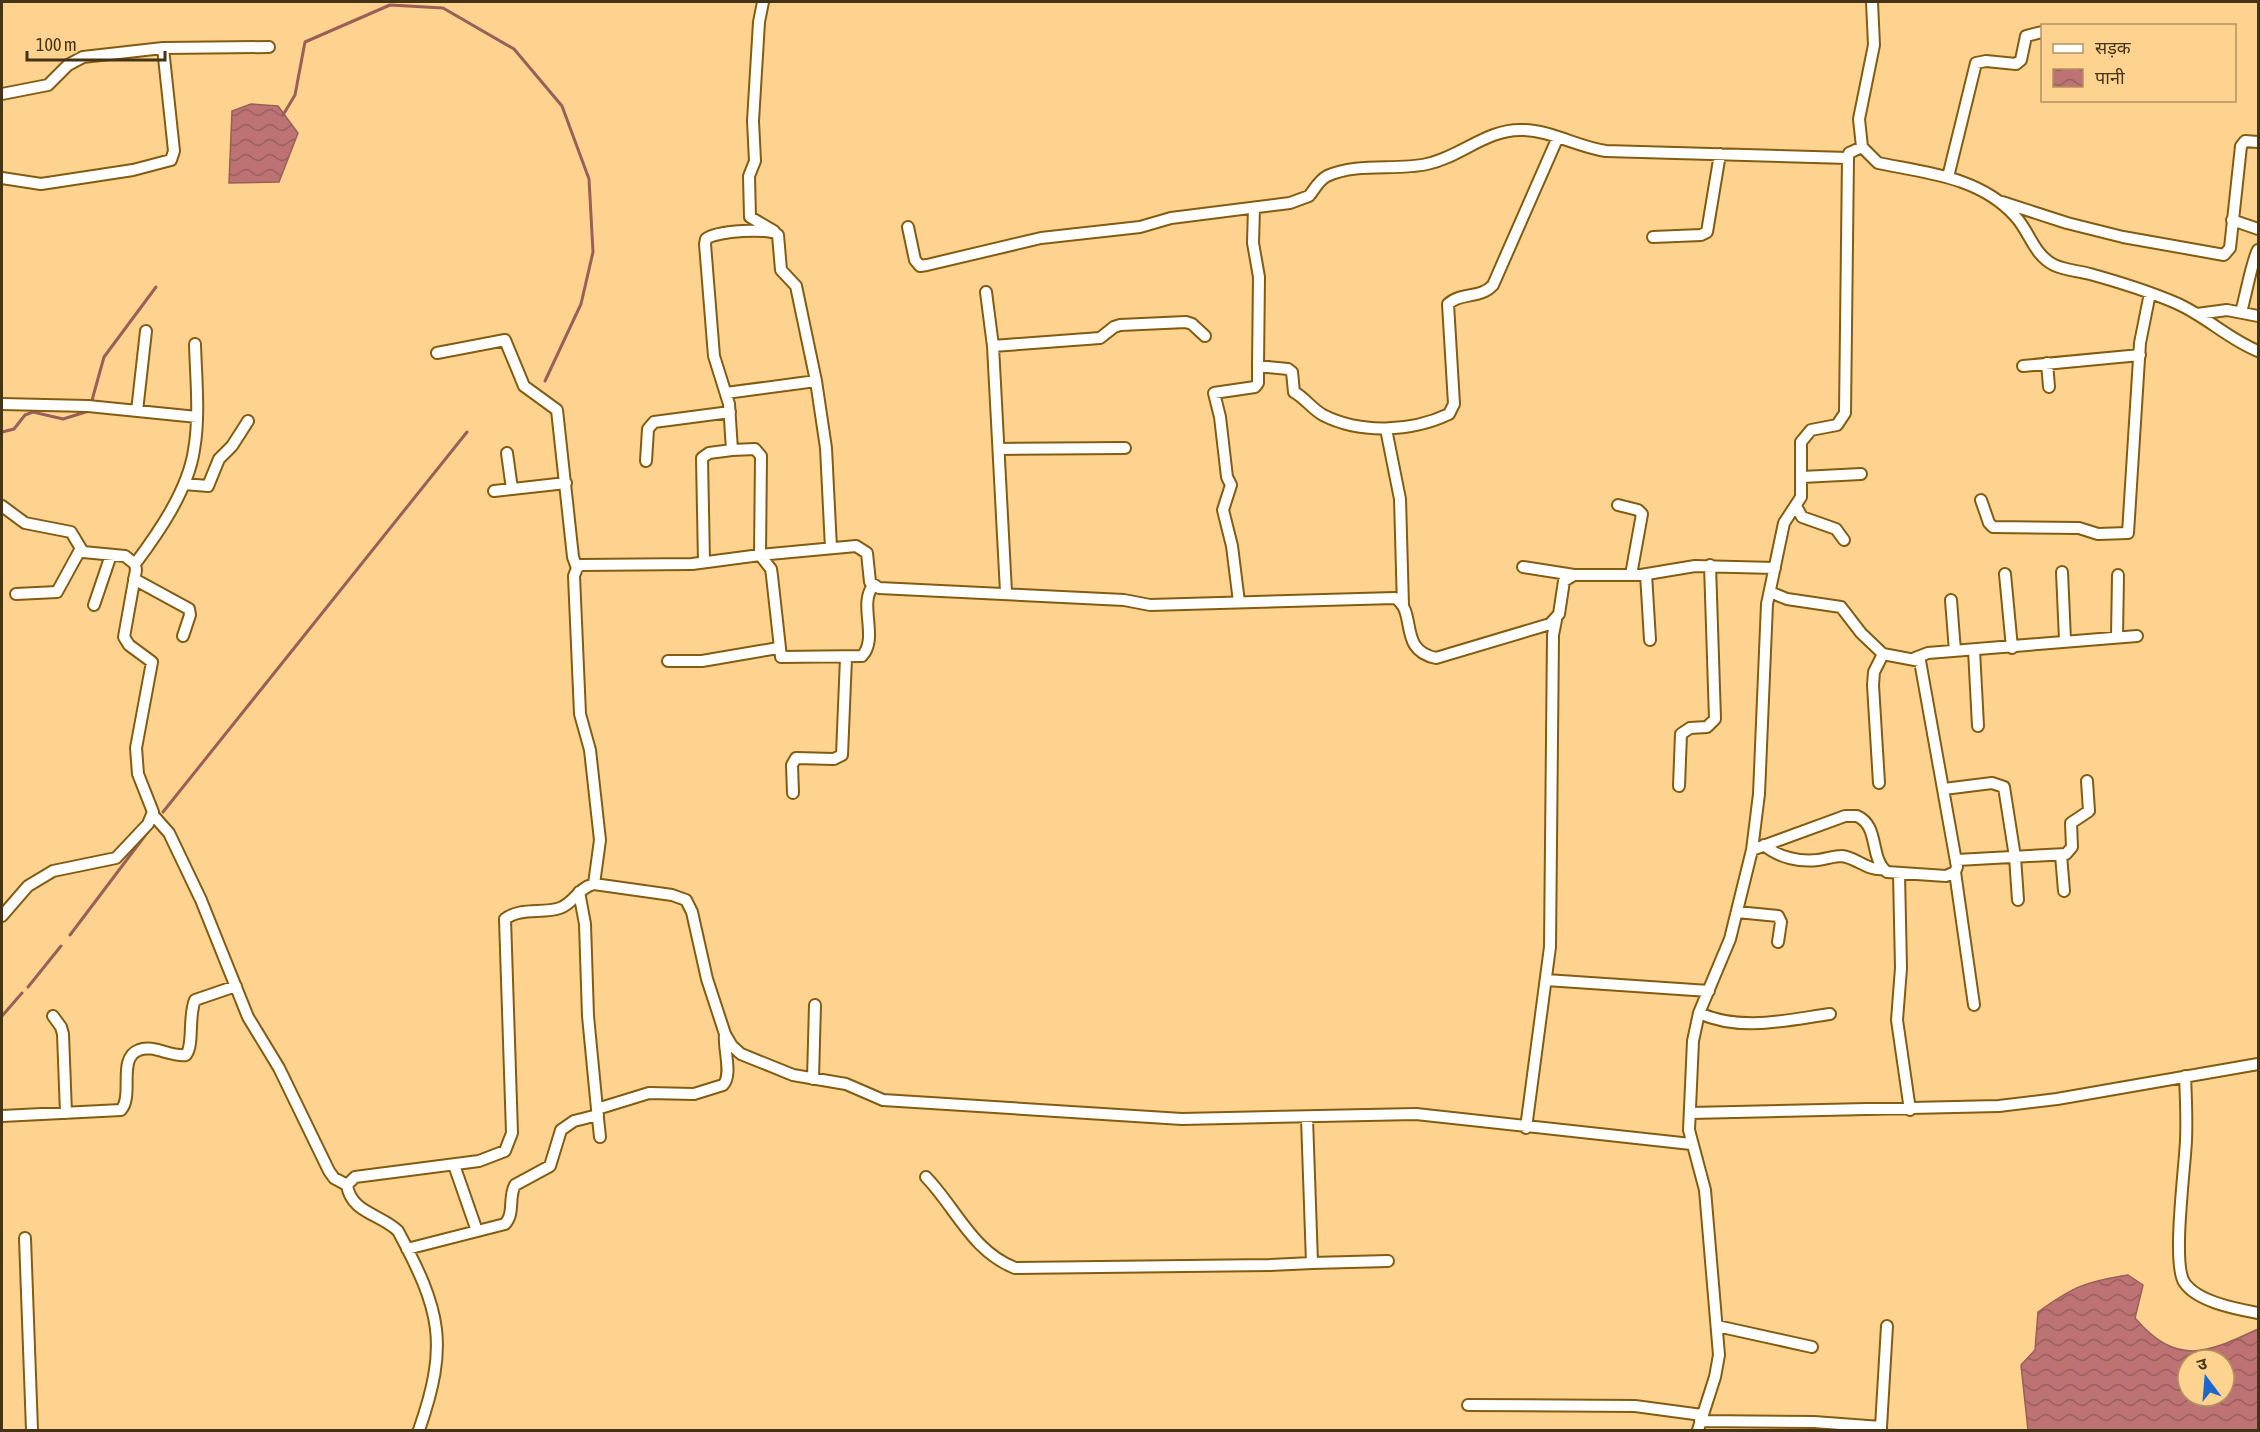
<svg xmlns="http://www.w3.org/2000/svg" width="2260" height="1432" viewBox="0 0 2260 1432" font-family="'Asap Condensed','Noto Sans Devanagari',sans-serif">
  <style>
    .water { fill: url(#water-waves); stroke: #995f58; stroke-width: 1.5; fill-rule: evenodd }
    .lines { fill: none; stroke-linecap: round; stroke-linejoin: round }
    .stream { stroke: #995f58; stroke-width: 3 }
    .minor-casing { stroke: #825c11; stroke-width: 14 }
    .minor { stroke: #fff; stroke-width: 10 }
  </style>
  <defs>
    <pattern id="water-waves" width="16" height="10" patternUnits="userSpaceOnUse" patternTransform="scale(1.5)"><rect width="16" height="10" fill="#bd7274"/><path d="M0 5q4-4 8 0t8 0" fill="none" stroke="#9b5e5e"/></pattern>
  </defs>
  <rect width="100%" height="100%" fill="#fed38f"/>
  <path class="water" d="M 251,104 L 278,106 L 298,133 L 279,182 L 229,183 L 232,111 Z
    M 2128,1275 L 2143,1285 L 2135,1318 C 2177,1367 2207,1353 2258,1329 L 2258,1430 L 2028,1430 L 2021,1365 L 2035,1350 L 2038,1312 C 2074,1286 2085,1282 2128,1275 ZM 2188,1360 L 2224,1360 L 2224,1396 L 2188,1396 Z"/>
  <g class="lines">
    <path class="stream" d="M 283,115 L 295,95 L 305,42 L 390,5 L 443,8 L 514,49 L 562,106 L 589,179 L 593,252 L 581,304 L 545,381
      M 2,432 L 14,429 L 25,415 L 33,412 L 63,419 L 89,411 L 104,357 L 156,287
      M 163,812 L 467,432
      M 70,935 L 147,833
      M 28,987 L 61,946
      M 2,1016 L 22,993"/>
    <g class="minor-casing">
      <path id="minor" d="M 763,2 L 759,22 L 753,121 L 755,161 L 749,176 L 750,217 L 774,231
        M 1872,2 L 1874,45 L 1859,119 L 1862,147 L 1878,163 C 1927,173 1980,177 2015,216 C 2030,232 2033,254 2054,265 C 2064,270 2079,271 2090,274 C 2119,282 2148,291 2176,303 C 2206,316 2228,339 2258,351
        M 2,94 L 48,85 L 68,65 L 83,57 L 163,48 L 269,47
        M 1948,177 L 1976,63 L 1986,61 L 2016,64 L 2021,60 L 2026,36 L 2042,32
        M 2,178 L 41,184 L 133,170 L 171,160 L 174,151 L 163,48
        M 2002,202 L 2067,223 L 2123,237 L 2224,255 L 2230,248 L 2241,146 L 2245,141 L 2258,142
        M 1254,208 L 1253,243 L 1259,277 L 1258,366
        M 2232,220 L 2258,229
        M 908,227 L 915,260 L 920,266 L 927,265 L 1041,238 L 1140,227 L 1171,218 L 1290,203 L 1309,196 C 1315,189 1318,181 1327,176 C 1358,162 1395,171 1427,164 C 1461,157 1486,129 1522,130 C 1551,130 1577,147 1606,151 L 1848,158
        M 1653,237 L 1701,235 L 1707,232 L 1720,154
        M 986,292 L 993,346
        M 2241,312 C 2245,299 2253,256 2258,250
        M 2197,314 L 2227,310 L 2258,316
        M 437,353 L 505,340 L 524,386 L 557,410 L 573,557 L 577,568
        M 2047,363 L 2049,387
        M 2023,366 L 2140,355
        M 726,393 L 816,381
        M 2,404 L 88,406 L 197,417
        M 137,411 L 146,331
        M 1386,429 L 1400,499 L 1403,606
        M 999,449 L 1125,448
        M 732,450 L 755,449 L 761,456 L 760,555 L 771,569 L 772,576 L 781,657 L 862,656 C 879,638 858,604 873,586
        M 507,453 L 512,489
        M 646,461 L 648,429 L 654,422 L 730,412
        M 1802,477 L 1861,474
        M 184,484 L 208,486 L 219,459 L 232,446 L 248,421
        M 494,491 L 566,483
        M 1981,500 L 1989,523 L 1993,527 L 2079,528 L 2098,534 L 2128,533 L 2140,343 L 2150,293
        M 1618,505 L 1638,510 L 1642,514 L 1631,575
        M 2,506 L 25,523 L 71,532 L 83,552 L 125,556 L 135,564 L 136,570 L 124,637 L 129,645 L 152,662 L 136,748 L 138,774 L 153,812 L 148,824 L 116,858 L 53,871 L 28,886 L 2,916
        M 1796,506 L 1802,517 L 1836,529 L 1844,540
        M 704,562 L 702,458 L 709,453 L 732,450 L 729,404 L 714,356 L 705,244 L 706,239 C 715,231 771,227 778,235 L 781,270 L 796,286 L 816,381 L 826,448 L 831,548
        M 135,564 C 159,532 188,490 194,450 C 200,416 196,379 195,344
        M 1523,567 L 1574,575
        M 2062,572 L 2065,640
        M 1646,574 L 1650,640
        M 2005,574 L 2012,648
        M 134,579 L 189,609 L 190,615 L 183,636
        M 1006,592 L 993,346 L 1100,338 L 1114,327 L 1120,325 L 1186,322 L 1192,324 L 1205,336
        M 16,594 L 57,592 L 80,550
        M 1951,600 L 1955,651
        M 1239,602 L 1232,546 L 1223,510 L 1231,485 L 1227,477 L 1220,417 L 1214,393 L 1255,387 L 1258,383 L 1258,366 L 1288,369 L 1292,372 L 1294,392 C 1305,398 1312,409 1323,415 C 1360,434 1411,432 1449,414 L 1454,404 L 1448,304 C 1460,292 1481,299 1493,285 L 1558,137
        M 94,605 L 111,555
        M 2117,637 L 2118,575
        M 1974,650 L 1978,726
        M 1915,658 L 1928,653 L 2137,636
        M 668,661 L 702,661 L 778,648
        M 1879,783 L 1873,685 L 1874,672 L 1883,654
        M 1679,786 L 1681,734 L 1690,728 L 1707,727 L 1715,719 L 1710,565
        M 1944,789 L 1992,783 L 2004,787 L 2015,857 L 2018,900
        M 793,793 L 792,765 L 796,758 L 834,759 L 842,755 L 846,658
        M 153,815 L 169,833 L 201,900 L 248,1017 L 279,1068 L 329,1171 L 334,1178 L 347,1185
        M 1764,845 C 1779,858 1800,862 1818,860 C 1826,859 1834,856 1842,856 C 1857,858 1868,871 1883,869
        M 1752,850 L 1845,816 L 1857,816 C 1880,826 1869,858 1887,872 L 1946,876 L 1955,872 L 1957,867 L 1920,661 L 1883,654 L 1861,633 L 1841,607 L 1787,599 L 1770,592
        M 2061,855 L 2064,891
        M 1957,860 L 2066,854 L 2072,847 L 2071,823 L 2089,811 L 2087,781
        M 1955,872 L 1974,1005
        M 1899,874 L 1901,968 L 1897,1020 L 1910,1110
        M 594,884 L 600,840 L 590,750 L 580,714 L 574,576 L 577,568 L 581,565 L 692,564 L 760,555 L 856,546 L 867,553 L 870,582 L 879,588 L 1124,600 L 1150,605 L 1395,598 C 1418,612 1397,650 1436,658 L 1550,624 L 1559,614 L 1564,581 L 1574,575 L 1641,575 L 1695,566 L 1775,568
        M 579,892 L 585,924 L 588,1016 L 597,1109
        M 1737,912 L 1778,916 L 1781,922 L 1778,942
        M 1546,980 L 1709,991
        M 1699,1013 C 1741,1032 1787,1020 1830,1014
        M 53,1016 L 61,1027 L 63,1034 L 66,1113
        M 2185,1076 C 2186,1098 2187,1119 2186,1140 C 2185,1168 2172,1262 2184,1282 C 2197,1302 2237,1309 2258,1313
        M 813,1079 L 815,1005
        M 1690,1113 L 1999,1106 L 2057,1099 L 2258,1064
        M 2,1116 L 121,1110 C 134,1095 117,1058 139,1050 C 153,1044 170,1057 186,1055 C 194,1045 188,1016 195,1000 L 236,986
        M 1307,1118 L 1312,1263 L 1388,1261
        M 1526,1128 L 1550,947 L 1553,635 L 1556,620
        M 600,1137 L 597,1109 L 649,1093 L 694,1094 L 723,1085 C 733,1075 723,1048 725,1034
        M 454,1165 L 477,1231
        M 926,1177 C 956,1208 972,1251 1015,1268 L 1270,1265 L 1312,1263
        M 25,1238 L 32,1430
        M 407,1249 L 505,1224 C 515,1213 508,1198 515,1185 L 550,1166 L 561,1130 L 574,1121 L 598,1115
        M 1717,1326 L 1812,1347
        M 1468,1405 L 1635,1406 L 1702,1415
        M 1700,1421 L 1814,1422 L 1881,1427 L 1881,1430
        M 1881,1427 L 1887,1326
        M 419,1430 C 449,1344 441,1311 398,1231 C 381,1214 351,1213 347,1185 L 355,1177 L 479,1161 L 505,1151 L 512,1133 L 505,919 C 520,907 543,914 560,908 C 574,903 578,888 594,884 L 672,895 L 686,900 L 692,912 L 707,979 L 725,1034 L 732,1046 L 741,1054 L 793,1075 L 846,1084 L 883,1100 L 1182,1119 L 1416,1114 L 1691,1144
        M 1698,1430 L 1715,1377 L 1719,1355 L 1705,1190 L 1689,1130 L 1693,1041 L 1699,1013 L 1730,939 L 1752,850 L 1759,794 L 1767,604 L 1784,523 L 1801,497 L 1801,442 L 1811,430 L 1837,425 L 1845,413 L 1848,158 L 1849,153 L 1862,147"/>
    </g>
    <use href="#minor" class="minor"/>
  </g>
  <rect width="2260" height="1432" fill="none" stroke="#443317" stroke-width="6"/>
  <rect x="2041" y="24" width="195" height="78" fill="#fed38f" stroke="#b4935f" stroke-width="1.5"/>
  <rect x="2053" y="44" width="30" height="9" fill="#ffffff" stroke="#b4935f" stroke-width="1.5"/>
  <text x="2095" y="54" font-size="18" fill="#443317">सड़क</text>
  <rect x="2053" y="69" width="30" height="18" fill="url(#water-waves)" stroke="#b4935f" stroke-width="1.5"/>
  <text x="2095" y="84" font-size="18" fill="#443317">पानी</text>
  <g transform="translate(2206 1378) rotate(344)"><circle r="28" fill="#fed38f" stroke="#b4935f" stroke-width="1.5"/>
  <path d="M0-4.5L10 22L0 15L-10 22Z" fill="#1a67d1"/>
  <text y="-9" font-size="16" font-weight="bold" text-anchor="middle" fill="#443317">उ</text>
  </g>
  <path d="M27 51v9h138v-9" fill="none" stroke="#443317" stroke-width="3"/>
  <text x="36" y="51" font-size="18" fill="#443317" stroke="#fed38f" stroke-width="4.5" paint-order="stroke">100 m</text>
</svg>
